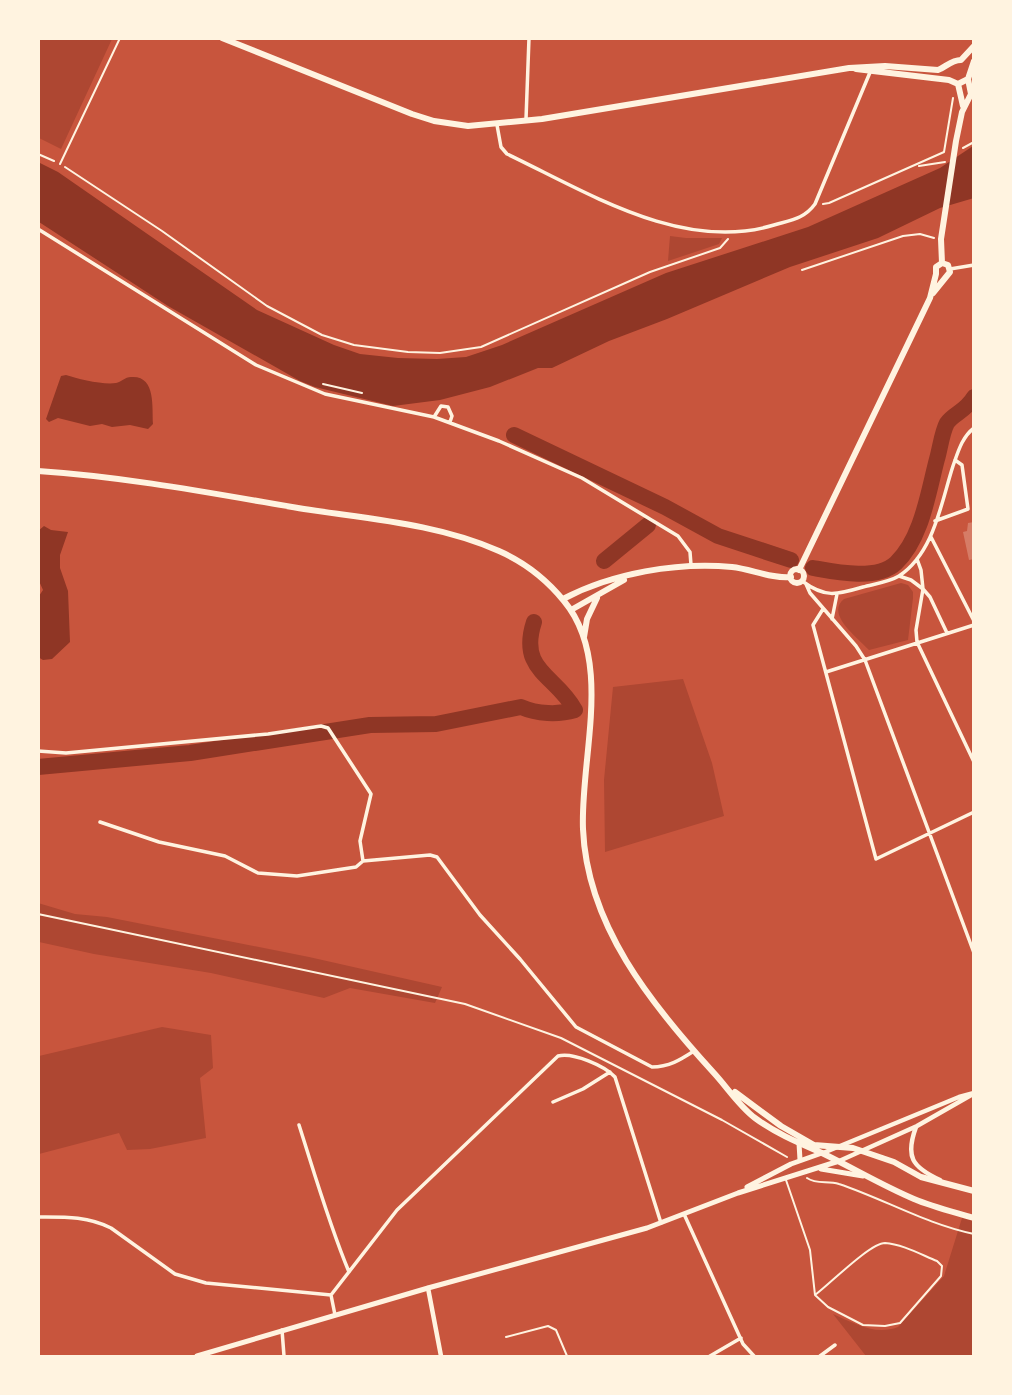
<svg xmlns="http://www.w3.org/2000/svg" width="1012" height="1395" viewBox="0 0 1012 1395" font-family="'Source Sans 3',sans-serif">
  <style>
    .green { fill: #ae4732 }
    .water { fill: #8f3625 }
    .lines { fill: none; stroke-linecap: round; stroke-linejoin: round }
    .river { stroke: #8f3625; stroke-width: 16 }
    .building { fill: #d67c66 }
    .path { stroke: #fff3e0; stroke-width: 2 }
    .service { stroke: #fff3e0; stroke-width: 2 }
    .minor { stroke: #fff3e0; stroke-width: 3.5 }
    .tertiary { stroke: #fff3e0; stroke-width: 4.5 }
    .secondary { stroke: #fff3e0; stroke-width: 5 }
    .primary { stroke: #fff3e0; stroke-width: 6 }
  </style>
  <rect width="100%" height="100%" fill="#c8553d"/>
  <path class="green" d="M 38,39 L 112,39 L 61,149 L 39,138 Z
    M 670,236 L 686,238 L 722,238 L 719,244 L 668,261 Z
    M 901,583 L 908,585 L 913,592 L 913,598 L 908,640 L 869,650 C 858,638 825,614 844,599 Z
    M 683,679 L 712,763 L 724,816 L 605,852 L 604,780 L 613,687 Z
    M 38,903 L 75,914 L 107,917 L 309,957 L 442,987 L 435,1003 L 350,988 L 324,998 L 211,973 L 94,954 L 39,942 Z
    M 162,1027 L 211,1035 L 213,1068 L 200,1078 L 206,1138 L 150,1149 L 127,1150 L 119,1133 L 39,1154 L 39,1056 Z
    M 962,1218 L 973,1221 L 973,1356 L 866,1356 L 833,1314 C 854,1323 875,1336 898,1327 L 944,1276 Z"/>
  <path class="water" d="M 973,146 L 974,198 L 940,208 L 878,238 L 790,267 L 667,319 L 609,341 L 552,368 L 538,368 L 490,387 L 440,400 L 393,406 L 315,387 L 300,381 L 168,306 L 39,222 L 38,162 L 58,172 L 257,310 L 334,345 L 360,354 L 398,358 L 437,359 L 466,357 L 502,345 L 666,273 L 808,227 L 940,168 Z
    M 66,375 C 78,379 103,385 116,383 C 121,382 125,377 131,377 C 156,375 152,407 153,424 L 148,429 L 130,425 L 112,427 L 102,424 L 90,426 L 58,418 L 49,422 L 46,419 L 61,376 Z
    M 44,526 L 51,530 L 68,532 L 60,555 L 60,568 L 68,591 L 70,642 L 52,659 L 43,660 L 38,657 L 39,596 L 43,590 L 39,581 L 38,531 Z"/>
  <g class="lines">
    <path class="river" d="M 514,435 L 665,507 L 718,536 L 791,560
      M 604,561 L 648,525
      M 813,568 C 835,572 877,581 896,563 C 922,538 928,493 937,459 C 940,449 942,432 947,423 C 954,413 965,412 974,397
      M 38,767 L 190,753 L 370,725 L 436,724 L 521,707 C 537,714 558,715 575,710 C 556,675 518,671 534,622"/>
  </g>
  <path class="building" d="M 974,522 L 974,559 L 969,560 L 963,532 L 967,531 L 968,523 Z"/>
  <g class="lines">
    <path class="path" d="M 963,148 L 974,142
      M 38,154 L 54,161
      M 919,166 L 945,162
      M 65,167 L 162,231 L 267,306 L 322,335 L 354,345 L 408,352 L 440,353 L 481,347 L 650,272 L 720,248 L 728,239
      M 823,204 L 829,203 L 944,152 L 953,98
      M 802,270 L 903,236 L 920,234 L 934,238
      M 323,384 L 362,393
      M 38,914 L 465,1004 L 561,1038 L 722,1120 L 787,1157
      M 807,1178 C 817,1185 828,1180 839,1184 C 884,1199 926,1224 974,1234"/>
    <path class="service" d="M 60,164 L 120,38
      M 786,1180 L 810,1250 L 815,1295 L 828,1307 L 863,1325 L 885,1326 L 900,1323 L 941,1276 L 942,1266 L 937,1261 C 922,1255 902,1244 885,1243 C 870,1243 830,1284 815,1295
      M 506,1337 L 548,1326 L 556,1330 L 567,1356"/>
    <path class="minor" d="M 526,119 L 529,38
      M 497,125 L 501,147 L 507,154 C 587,192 682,253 774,225 C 791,220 804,219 815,204 L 871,70
      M 38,229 L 256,365 L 325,394 L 434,417 L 499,441 L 582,478 L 678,536 L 690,552 L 691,565
      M 950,269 L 974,265
      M 434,417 L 441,406 L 448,407 L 452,416 L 450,422
      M 935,521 L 968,509 L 962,465 L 955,460
      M 931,537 L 974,621
      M 917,559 L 921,570 L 923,589 L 930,597 L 947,633
      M 899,576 L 911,580 L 923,589 L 916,630 L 917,642 L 974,762
      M 802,581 C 825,598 836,595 863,587 C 874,584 889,582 899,576 C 934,553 941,503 953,466 C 958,452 962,437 974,428
      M 806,584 L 810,593 L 856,646 L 865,660 L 974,953
      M 823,609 L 813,625 L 876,859 L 974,812
      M 832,619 L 837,594
      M 826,672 L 974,625
      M 38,751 L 66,753 L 268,734 L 321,726 L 328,728 L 371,794 L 360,841 L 363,861
      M 100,822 L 159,842 L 225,856 L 258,873 L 297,876 L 356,867 L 363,861
      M 363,861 L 430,855 L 437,857 L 480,915 L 520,959 L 576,1027 L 652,1067 C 669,1067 680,1060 694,1051
      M 553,1102 L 583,1089 L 610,1072
      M 299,1125 C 315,1175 329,1224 349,1272
      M 684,1214 L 743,1344 L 754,1356
      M 38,1217 C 64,1217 87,1216 111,1228 L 175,1274 L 206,1283 L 331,1295 L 335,1315
      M 331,1295 L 397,1210 L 558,1056 C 573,1052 605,1066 615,1077 L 661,1223
      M 282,1330 L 284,1356
      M 710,1356 L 741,1338
      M 820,1356 L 835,1345"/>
    <path class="tertiary" d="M 916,1127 C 905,1157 912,1167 940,1180
      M 823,1153 L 959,1097 L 974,1093
      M 837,1162 L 917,1126 L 973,1094
      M 428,1288 L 441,1356"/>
    <path class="secondary" d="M 799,1143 L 800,1160
      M 821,1169 L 863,1176
      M 747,1187 L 791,1164 L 822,1153
      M 197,1356 L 428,1288 L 647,1228 L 738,1193 L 836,1162"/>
    <path class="primary" d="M 222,38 L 412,114 L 434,121 L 468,126 L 542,119 L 849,68 L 885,66 L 938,70 C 946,67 951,60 961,60 L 974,46
      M 856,69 L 949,80 L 958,84
      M 958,84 L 968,79 L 974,61
      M 958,84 L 963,106
      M 942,263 L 941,239 L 956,141 L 962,112 L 971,94 L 968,79
      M 933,293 L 950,272 L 948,265 L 942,263
      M 38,471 C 128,477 216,494 304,509 C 369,519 439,524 499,551 C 524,562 547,580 564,601 C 614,661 580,758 583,829 C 587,925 651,1004 713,1072 C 727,1087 739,1106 755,1118 C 775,1133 799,1143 822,1153 C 853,1168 883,1186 914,1199 C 933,1207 954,1212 974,1218
      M790 576a7 7 0 1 1 14 0a7 7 0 1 1-14 0Z
      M 799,570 L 930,298 L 936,274 L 936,267 L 942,263
      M 563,599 C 612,573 677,562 732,567 C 751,569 772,579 791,577
      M 571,610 L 624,580
      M 584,637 L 587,619 L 597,598
      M 735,1092 L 781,1126 L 814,1145 L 853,1148 L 894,1162 L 921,1177 L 974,1191"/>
  </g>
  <rect width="1012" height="1395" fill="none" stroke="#fff3e0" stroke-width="80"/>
</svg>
